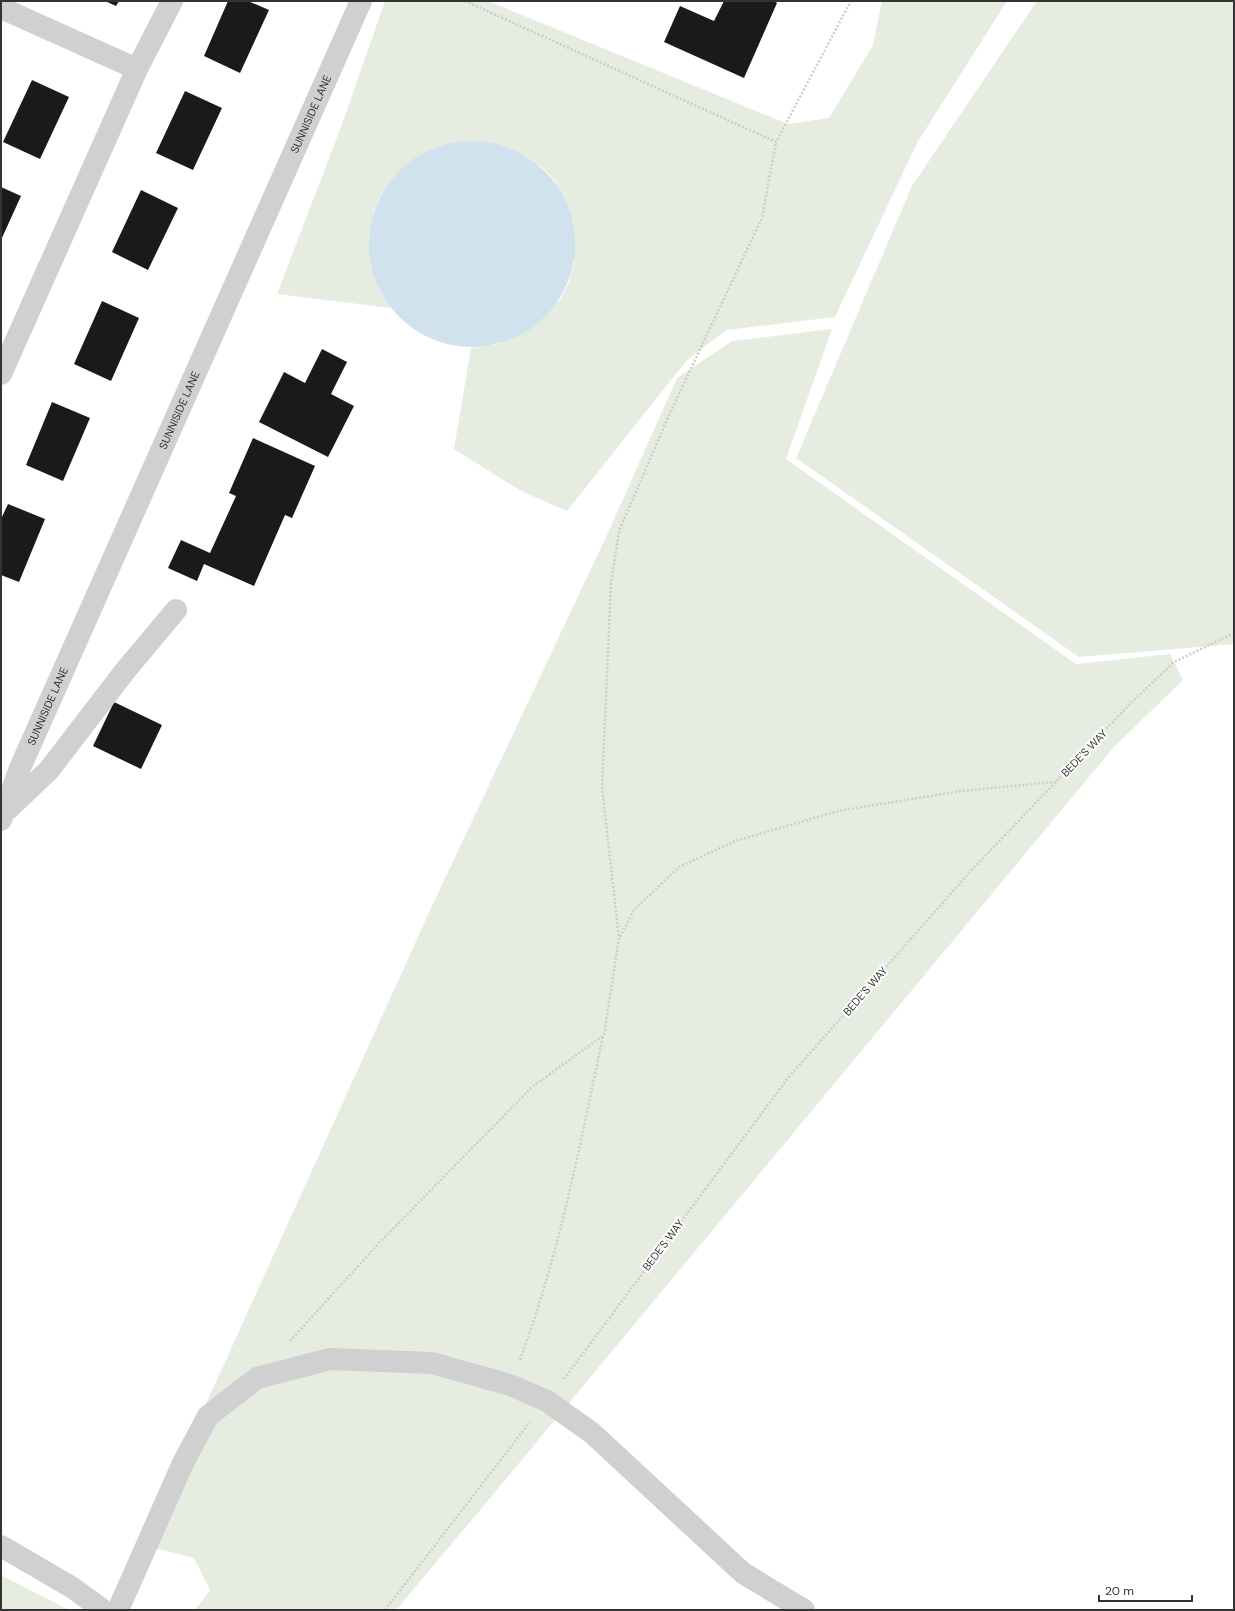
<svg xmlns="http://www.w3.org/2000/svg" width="1235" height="1611" viewBox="0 0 1235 1611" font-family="'DM Sans',sans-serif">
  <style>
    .green { fill: #e6ecdf }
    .water { fill: #cfe2ee }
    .building { fill: #1a1a1a }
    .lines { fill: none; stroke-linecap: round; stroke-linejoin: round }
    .path { stroke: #cdcdcd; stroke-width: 2.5; stroke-dasharray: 2 2; stroke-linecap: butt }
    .minor { stroke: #d0d0d0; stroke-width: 22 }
    .labels { text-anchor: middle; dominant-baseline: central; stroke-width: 4; stroke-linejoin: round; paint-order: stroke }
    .street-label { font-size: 11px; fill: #333; stroke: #fff }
  </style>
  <rect width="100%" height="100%" fill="#fff"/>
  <path class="green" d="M 385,1 L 488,1 L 788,124 L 829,118 L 873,45 L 882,1 L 1007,1 L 917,143 L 835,317 L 726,330 L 686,361 L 567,511 L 523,492 L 454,449 L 471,348 L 500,344 L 560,300 L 569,282 L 574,263 L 555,181 L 542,167 L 527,156 L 383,191 L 374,210 L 369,243 L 380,291 L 391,308 L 277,294 L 341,127 Z
    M 1037,1 L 1234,1 L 1234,644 L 1079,657 L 796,458 L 912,186 Z
    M 832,329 L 786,459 L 1076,664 L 1170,654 L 1183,680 L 1113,748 L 481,1509 L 396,1610 L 195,1610 L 210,1590 L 194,1558 L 142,1545 L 432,906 L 606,537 L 677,378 L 732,341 Z
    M 1,1575 L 69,1610 L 1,1610 Z"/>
  <path class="water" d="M369 244a103 103 0 1 1 206 0a103 103 0 1 1-206 0Z"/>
  <path class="building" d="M 105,1 L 119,1 L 116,6 Z
    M 228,1 L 248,1 L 269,10 L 240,73 L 204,56 Z
    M 724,1 L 774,1 L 777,3 L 744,78 L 664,42 L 680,6 L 714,21 Z
    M 32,80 L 69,97 L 40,159 L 3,142 Z
    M 185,91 L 222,108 L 193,170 L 156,153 Z
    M 1,187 L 21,196 L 1,240 Z
    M 141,190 L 178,208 L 148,270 L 112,252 Z
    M 102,301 L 139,318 L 111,381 L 74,364 Z
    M 322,349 L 347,362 L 331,394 L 354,406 L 328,457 L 259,422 L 284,372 L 305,383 Z
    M 52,402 L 90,418 L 63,481 L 26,465 Z
    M 253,438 L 315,466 L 292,518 L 285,515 L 254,586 L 204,564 L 197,581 L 168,568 L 181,540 L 210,553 L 236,496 L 229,493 Z
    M 8,504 L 45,519 L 19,582 L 1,575 L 1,519 Z
    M 114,702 L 162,725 L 141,769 L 93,746 Z"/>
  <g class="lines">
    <path class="path" d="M 465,1 L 776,142 L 851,1
      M 620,937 L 634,910 L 679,867 L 735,841 L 838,811 L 961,791 L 1055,782
      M 290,1341 L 380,1242 L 532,1087 L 604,1035 L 619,938 L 602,787 L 611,584 L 619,531 L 670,413 L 762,218 L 776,142
      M 520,1360 C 559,1255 580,1145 603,1036
      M 564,1379 L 788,1078 L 969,873 L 1129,705 L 1174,662 L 1234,633
      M 385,1610 L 530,1422"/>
    <g class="minor">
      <path d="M 1,8 L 137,69 L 1,374"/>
      <path d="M 137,69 L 172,1"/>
      <path d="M 7,810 L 49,770 L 125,671 L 176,610"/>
      <path id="s1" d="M 1,820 L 20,768 L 361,1"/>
      <path d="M 1,1546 L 73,1588 L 103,1610"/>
      <path d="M 118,1610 L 183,1463 L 208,1416 L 257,1378 L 330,1359 L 432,1363 L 510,1385 L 547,1401 L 592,1433 L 743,1573 L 804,1610"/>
    </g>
  </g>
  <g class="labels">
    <g class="street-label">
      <text stroke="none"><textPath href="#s1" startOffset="771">SUNNISIDE LANE</textPath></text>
      <text stroke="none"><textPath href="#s1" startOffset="447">SUNNISIDE LANE</textPath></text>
      <text stroke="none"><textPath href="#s1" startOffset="123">SUNNISIDE LANE</textPath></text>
      <text transform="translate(1084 753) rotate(-46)">BEDE'S WAY</text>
      <text transform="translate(865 991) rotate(-49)">BEDE'S WAY</text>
      <text transform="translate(663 1245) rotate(-53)">BEDE'S WAY</text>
    </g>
  </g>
  <rect width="1235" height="1611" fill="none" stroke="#333333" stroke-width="4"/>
  <path d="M1099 1595v6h93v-6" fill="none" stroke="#333333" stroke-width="2"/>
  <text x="1105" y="1595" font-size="12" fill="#333333" stroke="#ffffff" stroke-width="3" paint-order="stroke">20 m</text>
</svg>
